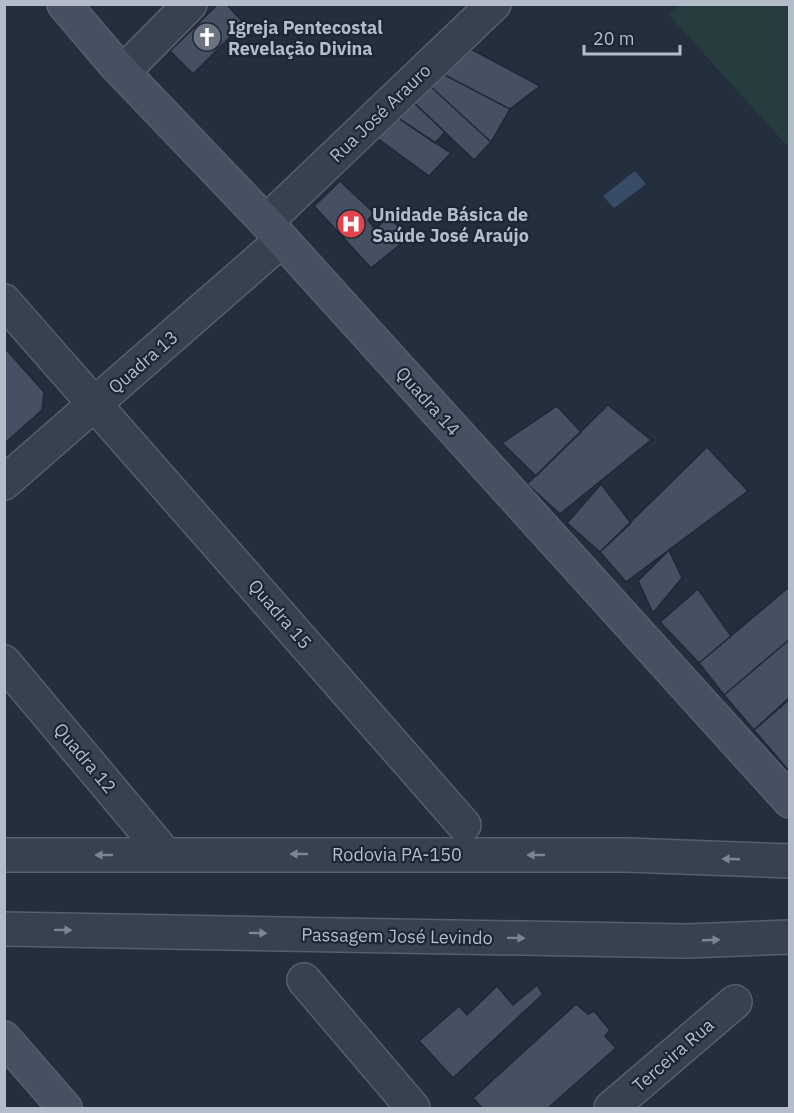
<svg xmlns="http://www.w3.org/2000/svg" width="794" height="1113" viewBox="0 0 794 1113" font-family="'IBM Plex Sans',sans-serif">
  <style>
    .green { fill: #263c3f }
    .water { fill: #394c67 }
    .building { fill: #455162; stroke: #1f2835; stroke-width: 1.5 }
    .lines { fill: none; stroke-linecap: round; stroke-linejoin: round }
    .street-casing { stroke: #565f6c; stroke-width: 36 }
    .secondary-casing { stroke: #565f6c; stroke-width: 36 }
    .street { stroke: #38414e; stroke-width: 33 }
    .secondary { stroke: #465061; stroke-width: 33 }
    .oneway { fill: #7c8592 }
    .labels { text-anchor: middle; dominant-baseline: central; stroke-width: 4.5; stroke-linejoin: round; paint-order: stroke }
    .poi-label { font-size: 18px; font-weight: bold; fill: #b4bcc9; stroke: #1d2633; text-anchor: start }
    .street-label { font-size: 18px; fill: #b4bcc9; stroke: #1d2633 }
  </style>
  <rect width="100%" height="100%" fill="#242f3e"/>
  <path class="green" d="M 680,5 L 789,5 L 789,148 L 669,15 Z"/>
  <path class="water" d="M 635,171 L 646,184 L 614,208 L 603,196 Z"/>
  <path class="building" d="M 218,4 L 226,4 L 244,23 L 193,74 L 170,51 Z
    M 469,48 L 540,86 L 510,109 L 439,72 Z
    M 439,72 L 510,109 L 491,142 L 429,85 Z
    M 429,85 L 491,142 L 474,160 L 409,98 Z
    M 409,98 L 445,132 L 435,143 L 395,116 Z
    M 395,116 L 451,153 L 429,176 L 373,135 Z
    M 340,181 L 374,213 L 368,220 L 375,229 L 388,218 L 411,236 L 371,268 L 314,206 Z
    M 4,347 L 44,392 L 42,410 L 4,444 Z
    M 608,405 L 651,440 L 560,514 L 527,484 Z
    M 557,406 L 581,432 L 536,476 L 502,443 Z
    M 707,447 L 748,491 L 626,582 L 600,552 Z
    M 601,484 L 631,523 L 600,552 L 567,523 Z
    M 669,550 L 682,578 L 653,613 L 638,581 Z
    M 790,586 L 790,639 L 724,695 L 699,663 Z
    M 698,589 L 731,636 L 699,663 L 660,622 Z
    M 790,639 L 790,697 L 754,730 L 724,695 Z
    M 790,699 L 790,770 L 789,771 L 754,730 Z
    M 537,985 L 543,994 L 453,1078 L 419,1041 L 459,1006 L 467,1015 L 497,986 L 513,1005 Z
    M 576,1004 L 588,1014 L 594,1011 L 610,1030 L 605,1036 L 616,1048 L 548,1108 L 482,1108 L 473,1098 Z"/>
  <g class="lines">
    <g class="street-casing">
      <path id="street" d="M 123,72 L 190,4
        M 266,222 L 494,4
        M 4,301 L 464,825
        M 4,483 L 282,240
        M 4,662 L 165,854
        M 4,855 L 627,855 L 790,861
        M 4,929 L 687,941 L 790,937
        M 304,980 L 413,1108
        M 611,1108 L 735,1002"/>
    </g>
    <g class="secondary-casing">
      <path id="secondary" d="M 64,4 L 114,63 L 266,222 L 790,801
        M 4,1038 L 65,1108"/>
    </g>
    <use href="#street" class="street"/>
    <use href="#secondary" class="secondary"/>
  </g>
  <defs><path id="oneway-solid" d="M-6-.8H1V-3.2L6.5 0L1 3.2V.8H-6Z" transform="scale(1.5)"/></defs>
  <g class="oneway">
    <use href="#oneway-solid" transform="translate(299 854) rotate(-180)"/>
    <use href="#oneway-solid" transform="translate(104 855) rotate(180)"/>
    <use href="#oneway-solid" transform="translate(536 855) rotate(-180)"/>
    <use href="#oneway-solid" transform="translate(731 859) rotate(-178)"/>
    <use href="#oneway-solid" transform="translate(63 930) rotate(1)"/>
    <use href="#oneway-solid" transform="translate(258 933) rotate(1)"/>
    <use href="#oneway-solid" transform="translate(516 938) rotate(1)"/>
    <use href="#oneway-solid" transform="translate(711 940) rotate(-2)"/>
  </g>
  <defs>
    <g id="church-disc" transform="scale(1.5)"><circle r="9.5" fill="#6b7280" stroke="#1d2633"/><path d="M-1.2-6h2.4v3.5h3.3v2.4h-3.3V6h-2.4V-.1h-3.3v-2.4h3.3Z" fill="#fff"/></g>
    <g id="hospital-disc" transform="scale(1.5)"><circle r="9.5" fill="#e0444e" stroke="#1d2633"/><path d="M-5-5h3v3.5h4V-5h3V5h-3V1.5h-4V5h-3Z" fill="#fff"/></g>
  </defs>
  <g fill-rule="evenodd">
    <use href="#church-disc" x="207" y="37"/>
    <use href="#hospital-disc" x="351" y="224"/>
  </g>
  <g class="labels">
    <g class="poi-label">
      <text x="228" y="27">Igreja Pentecostal<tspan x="228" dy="21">Revelação Divina</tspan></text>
      <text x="372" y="214">Unidade Básica de<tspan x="372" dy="21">Saúde José Araújo</tspan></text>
    </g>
    <g class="street-label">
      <text transform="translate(380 113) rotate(-44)">Rua José Arauro</text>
      <text transform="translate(143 362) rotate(-41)">Quadra 13</text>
      <text transform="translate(428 401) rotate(48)">Quadra 14</text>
      <text transform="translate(280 614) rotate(49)">Quadra 15</text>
      <text transform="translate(85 758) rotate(50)">Quadra 12</text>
      <text x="397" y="854">Rodovia PA-150</text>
      <text transform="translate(397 936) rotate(1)">Passagem José Levindo</text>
      <text transform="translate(673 1055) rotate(-41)">Terceira Rua</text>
    </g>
  </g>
  <rect width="794" height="1113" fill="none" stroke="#b4bcc9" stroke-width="12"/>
  <path d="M584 45v9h96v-9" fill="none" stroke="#b4bcc9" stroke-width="3"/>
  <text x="593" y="45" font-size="18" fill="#b4bcc9" stroke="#1d2633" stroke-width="4.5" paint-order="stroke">20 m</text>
</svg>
